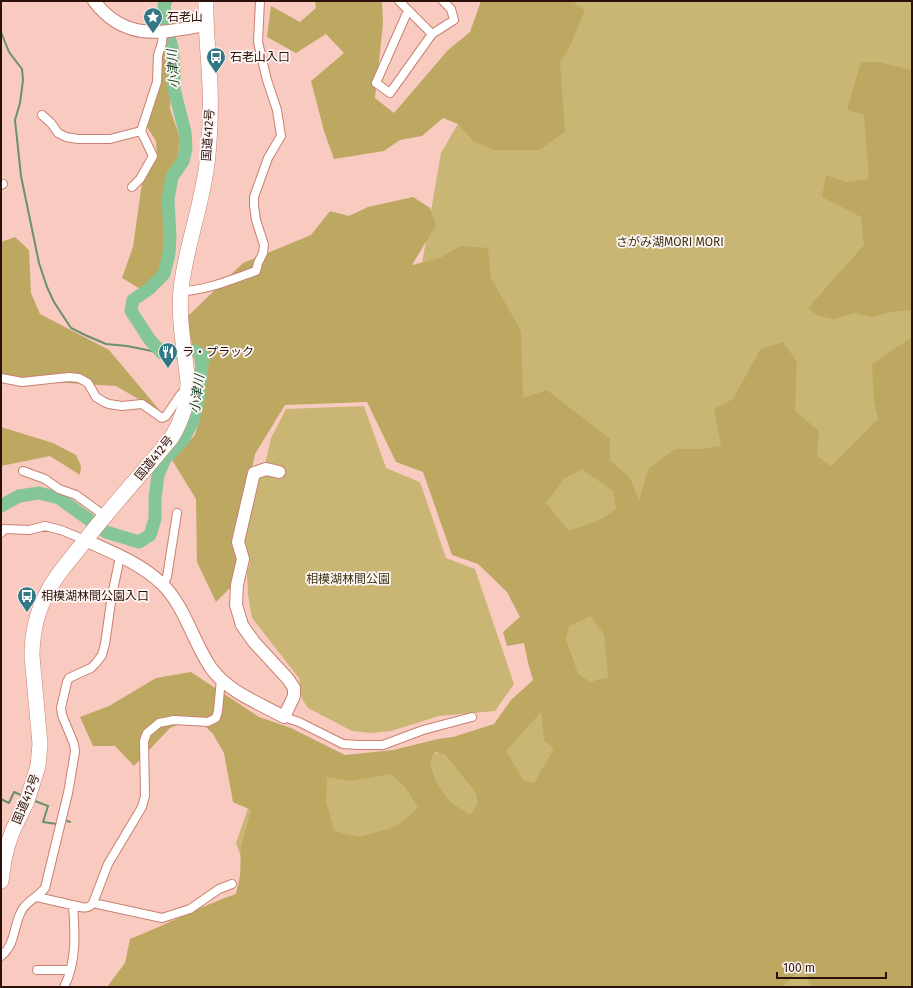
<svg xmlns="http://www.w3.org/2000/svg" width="913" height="988" viewBox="0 0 913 988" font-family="'Fira Sans','Noto Sans JP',sans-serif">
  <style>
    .green { fill: #c9b574 }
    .forest { fill: #bda862; fill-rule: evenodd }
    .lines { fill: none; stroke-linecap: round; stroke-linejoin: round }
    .stream { stroke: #6a906e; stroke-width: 2 }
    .river { stroke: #85c698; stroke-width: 13 }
    .street-casing { stroke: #c88171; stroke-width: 10 }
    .secondary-casing { stroke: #c88171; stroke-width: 14 }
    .highway-casing { stroke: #c88171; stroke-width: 16 }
    .street { stroke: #fff; stroke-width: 8 }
    .secondary { stroke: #fff; stroke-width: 12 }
    .highway { stroke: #fff; stroke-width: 15 }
    .labels { text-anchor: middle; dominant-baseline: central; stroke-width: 3.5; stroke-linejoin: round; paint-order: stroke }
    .poi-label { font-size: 12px; fill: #2c110b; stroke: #fef6f4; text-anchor: start }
    .street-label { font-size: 12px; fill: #2c110b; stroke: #fef6f4 }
    .park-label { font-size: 12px; fill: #3c3313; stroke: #fef6f4 }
    .water-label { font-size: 13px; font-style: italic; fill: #134426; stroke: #fef6f4 }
  </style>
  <rect width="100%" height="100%" fill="#f9cac0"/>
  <path class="green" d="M 480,1 L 912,1 L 912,420 L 894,987 L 167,987 L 249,880 L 236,843 L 261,771 L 342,768 L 474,747 L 544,689 L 419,281 L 441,153 L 496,59 Z
    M 364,406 L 386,468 L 420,482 L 446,558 L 475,569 L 514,684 L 495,711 L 439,716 L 391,731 L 371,733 L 352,731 L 308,708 L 302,699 L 299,678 L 252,618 L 248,595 L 247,573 L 250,563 L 240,542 L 256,480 L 263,473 L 271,438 L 286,409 Z"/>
  <path class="forest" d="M 315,1 L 382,1 L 383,24 L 375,98 L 394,113 L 448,50 L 470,32 L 481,1 L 571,1 L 585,10 L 570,46 L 560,63 L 565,132 L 539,150 L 495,150 L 474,142 L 458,124 L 443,118 L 422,136 L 400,140 L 384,151 L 334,159 L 324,131 L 311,81 L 344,53 L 326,34 L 296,53 L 267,37 L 271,6 L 300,22 L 316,8 Z
    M 166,45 L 171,82 L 170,109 L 180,138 L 178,157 L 166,186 L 164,217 L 167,249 L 161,274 L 140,289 L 122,278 L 133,247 L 143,176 L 157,158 L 156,141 L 145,124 L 159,55 Z
    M 861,62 L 879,62 L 912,70 L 912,310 L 891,312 L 872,317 L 855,313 L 834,319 L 818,316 L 808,308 L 864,245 L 861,217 L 822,197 L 826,175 L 846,182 L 869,179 L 864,115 L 847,110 Z
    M 413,197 L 430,208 L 436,225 L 412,265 L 440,258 L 460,246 L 488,248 L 491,278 L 521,331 L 523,398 L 547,390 L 610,439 L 610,460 L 630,478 L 639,501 L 648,469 L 675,449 L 703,449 L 721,446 L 714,409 L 733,399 L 760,350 L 783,342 L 797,362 L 795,411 L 819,431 L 817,456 L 831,466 L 878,419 L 874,400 L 872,364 L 912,337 L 912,987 L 811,987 L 802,966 L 783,987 L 107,987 L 125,963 L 130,939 C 166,925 200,906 236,894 L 240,876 L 241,847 L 251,810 L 233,802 L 224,753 L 213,734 L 196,717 L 170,728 L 134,766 L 115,746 L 93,746 L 80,717 L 109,706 L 156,678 L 191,672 L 259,717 L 291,728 L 345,755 L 393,750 L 438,739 L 453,737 L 494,724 L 511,700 L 533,680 L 528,663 L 524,643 L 507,646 L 503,632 L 520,617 L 507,592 L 478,564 L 452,555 L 423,472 L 396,462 L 367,402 L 285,405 L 255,454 L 237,543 L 242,557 L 230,588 L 216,602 L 197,562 L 196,499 L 172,460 L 195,435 L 203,408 L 187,317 L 243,263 L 311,235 L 330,211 L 349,216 L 368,207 ZM 582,469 L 613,491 L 616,509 C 602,520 585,527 568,530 L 546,503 L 565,478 ZM 590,616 L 604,634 L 608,677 L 590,682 L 578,674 L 566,639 L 569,626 ZM 541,712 L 544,740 L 554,749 L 534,783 L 524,781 L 506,751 ZM 435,752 L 445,754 L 476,793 L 478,804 L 470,815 L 450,802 L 435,780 L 430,762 ZM 391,774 L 406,788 L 418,808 L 405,820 L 392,828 L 358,837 L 334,831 L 326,801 L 327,777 L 351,781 Z
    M 15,237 L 29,250 L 31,293 L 40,314 L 109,350 L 161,412 L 116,386 L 1,379 L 1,242 Z
    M 1,427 L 53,443 L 76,455 L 81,466 L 80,475 L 50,456 L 1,466 Z"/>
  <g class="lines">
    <path class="stream" d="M 1,32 L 9,52 L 22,69 L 23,80 L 20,103 L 15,120 L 21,176 L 39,263 L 47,287 L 54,302 L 71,328 L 85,335 L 106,344 L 127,346 L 162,353
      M 1,799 L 9,803 L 14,792 L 21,795
      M 35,801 L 48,806 L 43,822 L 57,824
      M 65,820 L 70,822"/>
    <path class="river" d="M 1,506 L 19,496 L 39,493 L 59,498 L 106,532 L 139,542 L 150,535 L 155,519 L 155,498 L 158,475 L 165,459 L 183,440 L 193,421 L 198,400 L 203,356 L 195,351 L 174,353 L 162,353 L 150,340 L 131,311 L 133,300 L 149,289 L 164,274 L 169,254 L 170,236 L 168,199 L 172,177 L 183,161 L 186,149 L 185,132 L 174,89 L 174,71 L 172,47 L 167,30 L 164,5 L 166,1"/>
    <g class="street-casing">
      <path id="street" d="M 399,1 L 432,34
        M 409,12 L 406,15 L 376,83 L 390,93 L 432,34 L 454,20 L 451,9 L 443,1
        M 42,115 L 51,123 L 58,133 L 66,137 L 78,139 L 110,139 L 141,131
        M 1,185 L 3,184
        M 132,187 L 140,179 L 153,156 L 141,131 L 157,82 L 158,55 L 162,43 L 163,32
        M 181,291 C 206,291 232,279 256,271 L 258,263 L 263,253 L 264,245 L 256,220 L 254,206 L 254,197 L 268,158 L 281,136 L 277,110 L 267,80 L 258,42 L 260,1
        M 1,378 L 22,382 L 69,377 L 79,378 L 88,383 L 96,397 L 104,402 L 109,404 L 122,406 L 142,404 L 162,418 L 166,416 L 181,394 L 187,390
        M 23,471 L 45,479 L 59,489 L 76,495 L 105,516
        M 1,533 L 4,529 L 29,530 L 45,526 L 61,530 L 85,540
        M 163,585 L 167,577 L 177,513
        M 284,717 L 299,722 L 343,744 L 359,745 L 383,745 L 423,730 L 472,717
        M 37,897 L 81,907 C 86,908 89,908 93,903 L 108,864 L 142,807 L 145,796 L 144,741 L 147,733 L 159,723 L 174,720 L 208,722 L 216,718 L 218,711 L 221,679
        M 93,903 L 162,918 L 190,909 L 219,889 L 232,884
        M 1,956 C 16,945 13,925 22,910 C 27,901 38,897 45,888 L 68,793 L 75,752 L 74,744 L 62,715 L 61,708 L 67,682 L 69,678 L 91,668 L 96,663 L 102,655 L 105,644 L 112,595 L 120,557
        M 37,970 L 70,970
        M 64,987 C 77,962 75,932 73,905"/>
    </g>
    <g class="secondary-casing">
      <path id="secondary" d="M 94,1 C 125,42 161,33 206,25
        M 85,540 C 111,552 141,563 162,584 C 185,606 193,642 211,668 C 228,692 259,703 284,717 L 294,696 L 294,688 L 288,679 L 254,642 L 242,625 L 236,605 L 237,585 L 243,559 L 238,542 L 254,473 L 266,469 L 279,472"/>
    </g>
    <g class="highway-casing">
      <path id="highway" d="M 1,881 L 4,860 L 8,844 L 13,830 L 27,801 L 38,766 L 40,744 L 32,656 C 32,633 37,611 48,591 C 56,575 69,561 80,547 C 109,509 142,474 172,437 C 182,420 188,402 188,383 C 185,352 178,320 181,289 C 186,244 204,201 208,155 C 210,132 211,109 210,86 C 209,57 205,29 206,1"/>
    </g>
    <use href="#street" class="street"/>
    <use href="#secondary" class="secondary"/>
    <use href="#highway" class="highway"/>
  </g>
  <defs>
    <g id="sight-pin" transform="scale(1)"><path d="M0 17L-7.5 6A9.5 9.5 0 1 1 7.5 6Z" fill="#337886" stroke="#fef6f4"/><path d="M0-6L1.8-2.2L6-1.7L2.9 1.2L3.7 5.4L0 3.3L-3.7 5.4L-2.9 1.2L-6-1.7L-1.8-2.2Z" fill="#fff"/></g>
    <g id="bus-pin" transform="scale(1)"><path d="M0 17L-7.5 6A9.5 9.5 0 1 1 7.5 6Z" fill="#337886" stroke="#fef6f4"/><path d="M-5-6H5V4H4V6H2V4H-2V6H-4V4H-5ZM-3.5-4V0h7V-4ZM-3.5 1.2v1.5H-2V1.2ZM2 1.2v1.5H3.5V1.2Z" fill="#fff"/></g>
    <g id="restaurant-pin" transform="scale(1)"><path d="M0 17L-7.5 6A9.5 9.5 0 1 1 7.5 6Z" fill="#337886" stroke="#fef6f4"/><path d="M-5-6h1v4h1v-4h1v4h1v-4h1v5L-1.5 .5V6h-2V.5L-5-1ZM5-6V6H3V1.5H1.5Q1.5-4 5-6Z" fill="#fff"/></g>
  </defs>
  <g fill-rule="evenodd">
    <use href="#sight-pin" x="153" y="17"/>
    <use href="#bus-pin" x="216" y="57"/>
    <use href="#restaurant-pin" x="168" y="352"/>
    <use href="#bus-pin" x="27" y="596"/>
  </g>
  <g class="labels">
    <g class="poi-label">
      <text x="167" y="17">石老山</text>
      <text x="230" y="57">石老山入口</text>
      <text x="182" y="352">ラ・プラック</text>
      <text x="41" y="596">相模湖林間公園入口</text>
    </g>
    <g class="street-label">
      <text transform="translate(208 135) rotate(-86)">国道412号</text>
      <text transform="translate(154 458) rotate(-51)">国道412号</text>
      <text transform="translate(26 799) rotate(-68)">国道412号</text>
    </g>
    <g class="park-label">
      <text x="670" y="242">さがみ湖MORI MORI</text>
      <text x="348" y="579">相模湖林間公園</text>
    </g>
    <g class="water-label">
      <text transform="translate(173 69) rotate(-94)">小津川</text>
      <text transform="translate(197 394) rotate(-82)">小津川</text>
    </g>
  </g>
  <rect width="913" height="988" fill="none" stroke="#2c110b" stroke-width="4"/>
  <path d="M777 972v6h109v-6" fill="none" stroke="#2c110b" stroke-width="2"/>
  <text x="783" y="972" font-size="12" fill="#2c110b" stroke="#fef6f4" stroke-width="3" paint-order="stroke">100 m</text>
</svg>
